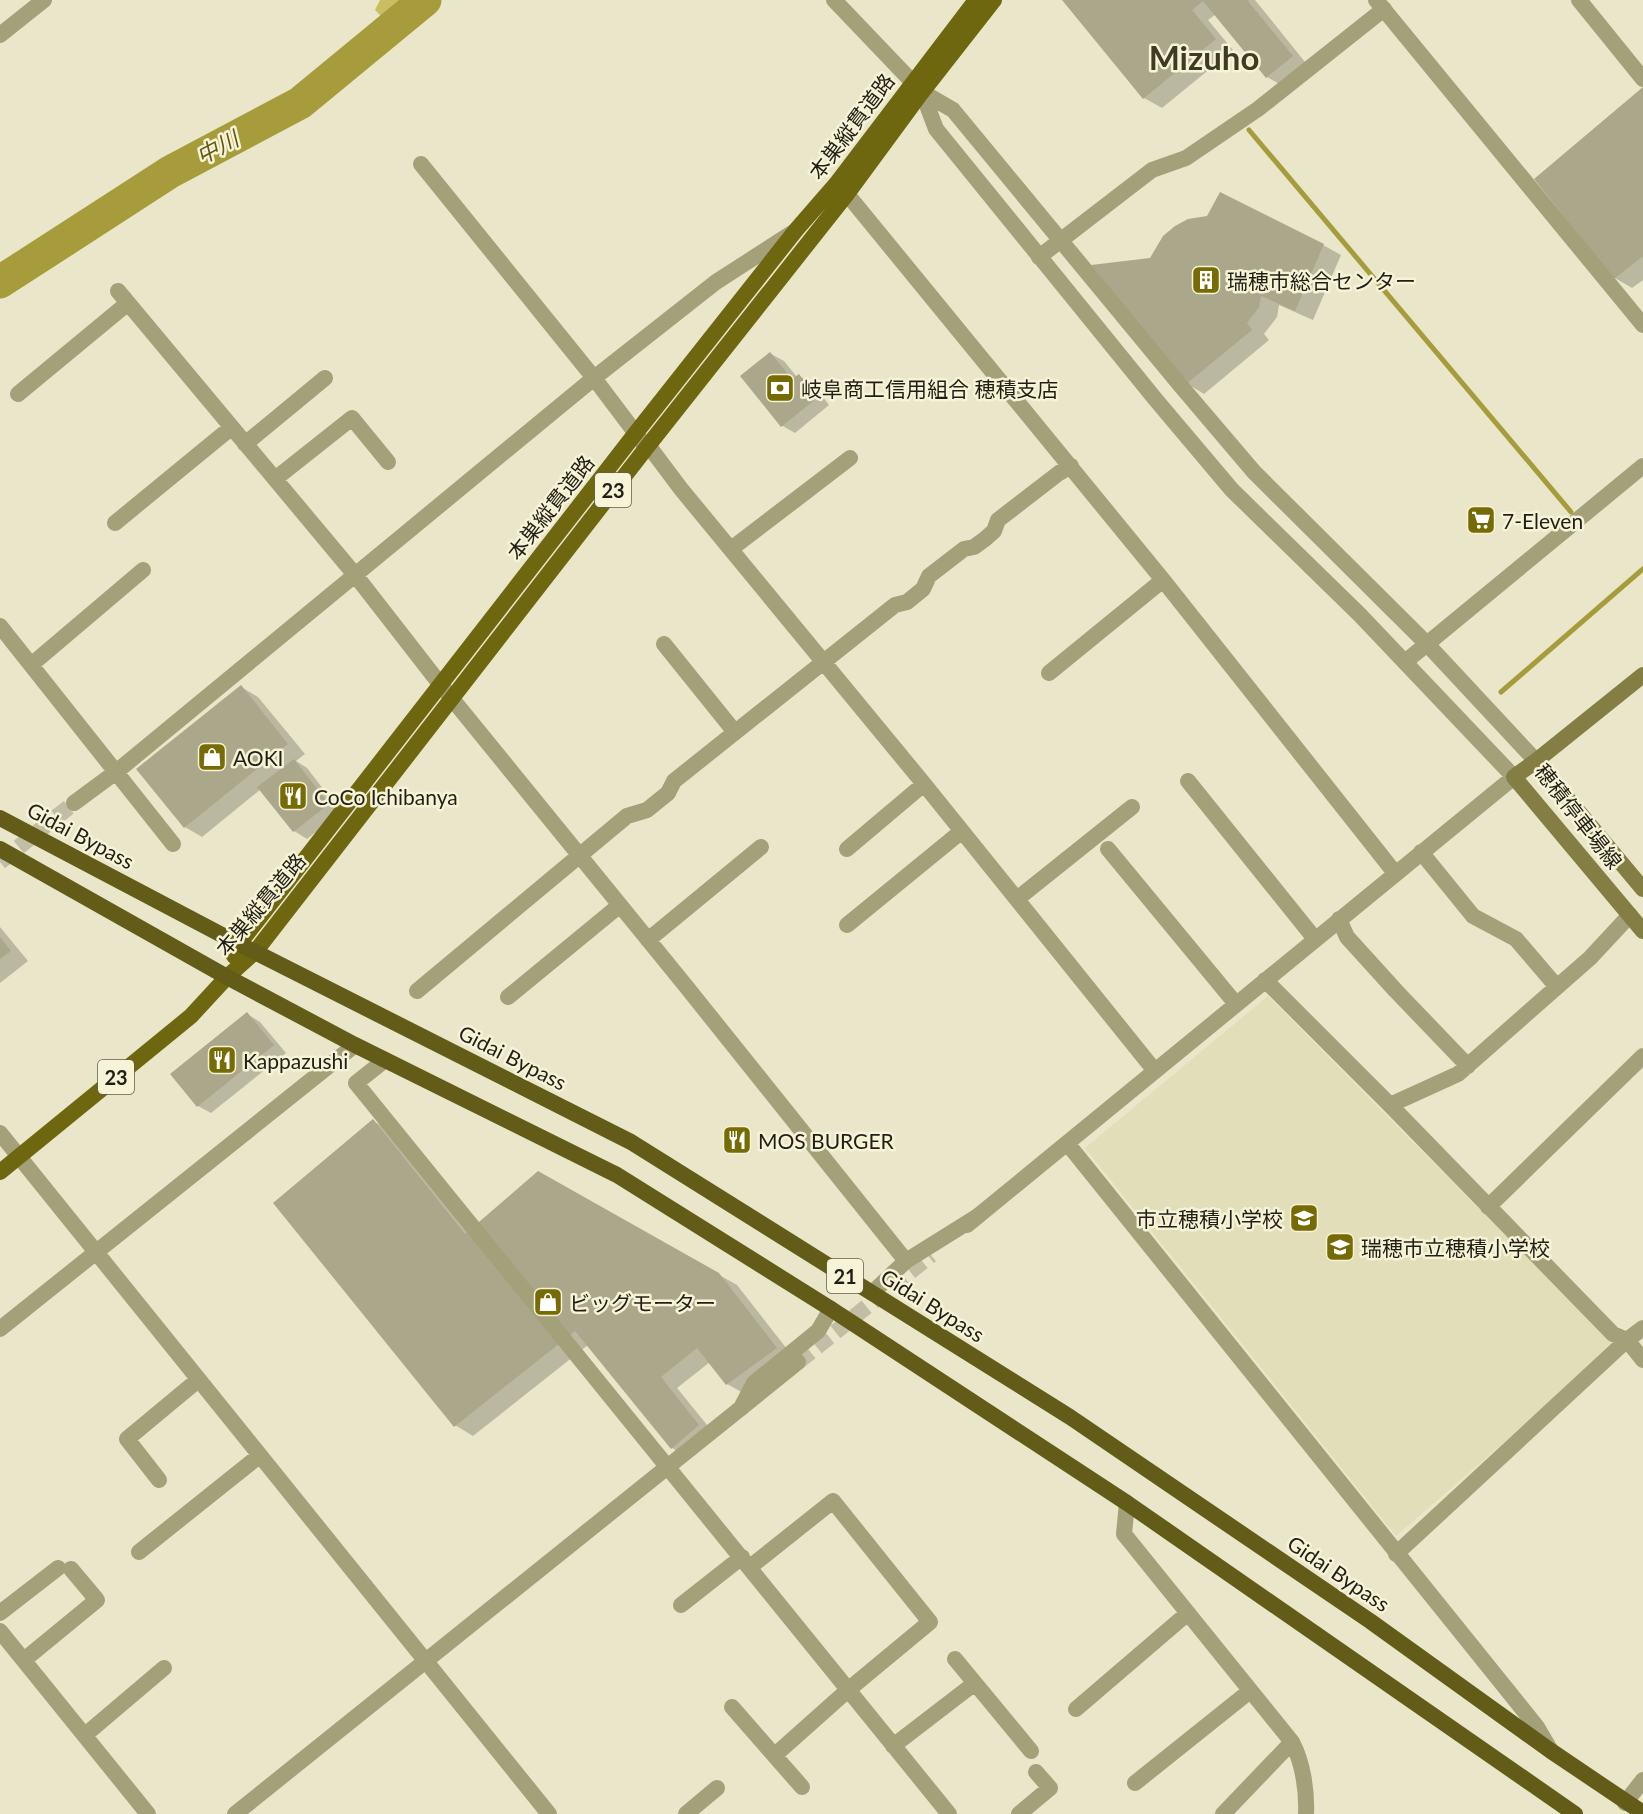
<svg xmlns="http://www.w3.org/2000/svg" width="1643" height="1814" viewBox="0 0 1643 1814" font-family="Lato,'Noto Sans JP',sans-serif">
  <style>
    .built { fill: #e2deb9 }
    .green { fill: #c9be63 }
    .shadow { fill: #0003 }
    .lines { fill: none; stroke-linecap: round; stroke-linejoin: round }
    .stream { stroke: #a79c3c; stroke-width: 5 }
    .river { stroke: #a79c3c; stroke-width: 33 }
    .building { fill: #aaa78b }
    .minor-tunnel { stroke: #c1bea5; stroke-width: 16; stroke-dasharray: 16 8; stroke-linecap: butt }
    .minor { stroke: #a4a07a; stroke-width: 16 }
    .tertiary { stroke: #a4a07a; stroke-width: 16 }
    .secondary { stroke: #857e44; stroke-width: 16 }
    .primary { stroke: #6f6610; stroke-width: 16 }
    .trunk { stroke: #635c18; stroke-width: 16 }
    .labels { text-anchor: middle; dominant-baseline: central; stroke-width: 5; stroke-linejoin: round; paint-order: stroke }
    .shield { fill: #f6f3d6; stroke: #615f4f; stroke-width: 1.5 }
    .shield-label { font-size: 20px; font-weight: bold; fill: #211f15 }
    .street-label { font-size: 21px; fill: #211f15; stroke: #f6f3d6 }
    .poi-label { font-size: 21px; fill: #211f15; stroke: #f6f3d6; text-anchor: start }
    .water-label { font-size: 22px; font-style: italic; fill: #615911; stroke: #f6f3d6 }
    .town-label { font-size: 33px; font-weight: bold; fill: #3e3b23; stroke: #f6f3d6 }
  </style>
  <rect width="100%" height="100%" fill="#e9e6c9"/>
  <path class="built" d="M 1268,996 L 1615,1346 L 1396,1536 L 1085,1148 Z"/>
  <path class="green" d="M 380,0 L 411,0 L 388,23 L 375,10 Z"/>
  <path class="shadow" d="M 1064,0 L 1255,0 L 1309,67 L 1285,87 L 1267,77 L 1216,14 L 1208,20 L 1233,50 L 1162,108 L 1144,98 Z
    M 1643,89 L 1643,280 L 1632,288 L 1615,278 Z
    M 1323,245 L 1341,255 L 1313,320 L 1279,305 L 1277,317 L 1264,334 L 1269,340 L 1204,394 L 1186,383 L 1094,266 Z
    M 771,354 L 784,361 L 797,377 L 799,376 L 812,383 L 829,405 L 795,433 L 781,425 Z
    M 241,687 L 258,697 L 305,754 L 296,761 L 307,768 L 341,812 L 307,839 L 294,831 L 261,789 L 202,837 L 185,827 Z
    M 0,927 L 28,961 L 0,983 Z
    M 247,1014 L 260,1022 L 286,1053 L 211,1113 L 198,1106 Z
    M 373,1121 L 391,1131 L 470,1231 L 538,1173 L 737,1285 L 794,1358 L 745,1394 L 727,1384 L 710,1362 L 677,1388 L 716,1436 L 689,1458 L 672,1448 L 588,1345 L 473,1436 L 455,1425 Z"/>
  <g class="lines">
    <path class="stream" d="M 1249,130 L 1571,512
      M 1501,692 L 1643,569"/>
    <path class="river" d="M 0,282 L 170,172 L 300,103 L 425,0"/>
  </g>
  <path class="building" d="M 1062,0 L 1247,0 L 1293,56 L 1266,78 L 1203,1 L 1192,10 L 1216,39 L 1143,99 Z
    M 1643,87 L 1643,256 L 1614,279 L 1534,179 Z
    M 1220,192 L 1324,244 L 1295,311 L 1261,296 L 1259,307 L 1247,323 L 1252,330 L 1185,385 L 1091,265 L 1150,258 L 1163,236 L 1175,226 L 1188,219 L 1207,216 Z
    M 770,352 L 792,379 L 799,374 L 817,398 L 781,427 L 740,376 Z
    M 241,685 L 288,744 L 184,828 L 136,769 Z
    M 294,759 L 329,804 L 293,832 L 257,787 Z
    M 0,937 L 11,951 L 0,959 Z
    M 247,1012 L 274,1045 L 197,1107 L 170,1074 Z
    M 373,1119 L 465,1234 L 538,1171 L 719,1273 L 777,1348 L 726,1385 L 697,1348 L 661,1377 L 699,1425 L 671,1449 L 575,1331 L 454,1427 L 273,1203 Z"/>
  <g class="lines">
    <path class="minor-tunnel" d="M 0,862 L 74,803
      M 798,1362 L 931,1255"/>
    <path class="minor" d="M 1376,0 L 1643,325
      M 1579,0 L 1643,79
      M 0,35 L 44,0
      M 922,92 L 936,129 L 1156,400 L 1232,490 L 1360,615 L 1514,777 L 967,1225
      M 922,92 L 953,110 L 1180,385 L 1254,472 L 1427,644 L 1536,761
      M 421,164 L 594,378 L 643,443
      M 847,194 L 1163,580 L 1395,873
      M 118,291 L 356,576 L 440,684 L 685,985 L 906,1261
      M 18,394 L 128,303
      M 245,444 L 325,378
      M 648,445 L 681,489 L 924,784 L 1155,1071
      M 275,479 L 352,418 L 388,462
      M 115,523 L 232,427
      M 731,549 L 850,458
      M 0,626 L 173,844
      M 664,644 L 734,731
      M 31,665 L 143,570
      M 1049,673 L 1163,580
      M 1188,781 L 1315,939
      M 74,803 L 116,772 L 594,378 L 716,282 L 792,233
      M 847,849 L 924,784
      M 1108,849 L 1236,1004
      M 1421,852 L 1473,916 L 1516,939 L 1557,987
      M 1017,899 L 1132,807
      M 1339,919 L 1347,937 L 1396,991 L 1468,1066
      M 847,925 L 962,831
      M 648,940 L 761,847
      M 1265,980 L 1390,1105 L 1613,1334 L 1627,1340 L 1643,1360
      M 417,991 L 627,816 L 647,810 L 668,793 L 674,781 L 895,605 L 907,602 L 923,589 L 929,576 L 964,549 L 974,547 L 985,539 L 994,531 L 998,520 L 1059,473 L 1071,466
      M 508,997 L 620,905
      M 385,1060 L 356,1083 L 949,1814
      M 1390,1105 L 1458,1074 L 1590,958 L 1630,915
      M 0,1133 L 549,1814
      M 1067,1143 L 1537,1727 L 1551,1751
      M 1488,1207 L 1643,1056
      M 0,1329 L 355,1045
      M 741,1408 L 798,1362
      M 159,1480 L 127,1439 L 198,1380
      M 1127,1503 L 1124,1534 L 1292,1742 C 1303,1763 1307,1791 1306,1814
      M 139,1552 L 259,1456
      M 1396,1554 L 1627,1340 L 1643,1328
      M 750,1567 L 833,1501 L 930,1622 L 848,1690 L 775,1755
      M 681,1605 L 742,1557
      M 0,1613 L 58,1568
      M 0,1631 L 148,1814
      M 955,1659 L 1031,1751
      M 24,1660 L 97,1600 L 71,1569
      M 732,1707 L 802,1787
      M 1076,1709 L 1188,1613
      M 85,1735 L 164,1668
      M 893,1746 L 975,1683
      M 1135,1783 L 1250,1691
      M 1625,1803 L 1643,1780
      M 686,1814 L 717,1788
      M 1019,1814 L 1050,1788 L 1036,1772
      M 1223,1814 L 1292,1742"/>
    <path class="tertiary" d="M 834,0 L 921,91
      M 1039,257 L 1152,170 L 1186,158 L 1258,109 L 1384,9
      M 1405,662 L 1643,466
      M 872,1293 L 906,1261 L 978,1216
      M 235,1814 L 741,1408 L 754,1383 L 818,1331 L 831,1309"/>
    <path class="secondary" d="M 1643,675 L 1536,761 L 1514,777 L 1643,931
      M 1536,761 L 1643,889"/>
    <path class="primary" d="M 234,956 L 239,944 L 635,434 L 796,230 L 836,184 L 976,0
      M 0,1172 L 191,1016 L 227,977 L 255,952 L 647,447 L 847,194 L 922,92 L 994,0"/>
    <path class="trunk" d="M 0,818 L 239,944 L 631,1142 L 1070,1417 L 1370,1621 L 1551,1751 L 1643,1813
      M 0,849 L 227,977 L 355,1045 L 617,1175 L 831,1309 L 1127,1503 L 1575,1814"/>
  </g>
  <defs>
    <g id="building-square" transform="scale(1.5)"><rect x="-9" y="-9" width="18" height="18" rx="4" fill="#766b04" stroke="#f6f3d6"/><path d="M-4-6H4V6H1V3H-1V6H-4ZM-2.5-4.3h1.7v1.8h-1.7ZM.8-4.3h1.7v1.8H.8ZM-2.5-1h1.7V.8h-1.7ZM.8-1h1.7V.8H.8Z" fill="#fff"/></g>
    <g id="bank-square" transform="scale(1.5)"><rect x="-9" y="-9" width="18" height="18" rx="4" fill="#766b04" stroke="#f6f3d6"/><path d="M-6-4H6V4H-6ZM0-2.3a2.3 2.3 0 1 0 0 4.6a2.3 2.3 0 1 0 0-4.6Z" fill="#fff"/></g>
    <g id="supermarket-square" transform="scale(1.5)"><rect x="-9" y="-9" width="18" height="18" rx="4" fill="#766b04" stroke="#f6f3d6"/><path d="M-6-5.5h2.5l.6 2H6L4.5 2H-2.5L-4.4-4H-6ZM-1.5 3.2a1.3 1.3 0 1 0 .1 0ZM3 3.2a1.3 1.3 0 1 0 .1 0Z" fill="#fff"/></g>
    <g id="shop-square" transform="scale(1.5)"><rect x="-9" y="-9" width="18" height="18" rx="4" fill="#766b04" stroke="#f6f3d6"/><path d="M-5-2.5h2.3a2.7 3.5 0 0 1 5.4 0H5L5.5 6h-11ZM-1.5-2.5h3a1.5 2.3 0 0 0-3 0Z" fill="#fff"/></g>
    <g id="restaurant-square" transform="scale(1.5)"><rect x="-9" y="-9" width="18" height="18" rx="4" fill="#766b04" stroke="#f6f3d6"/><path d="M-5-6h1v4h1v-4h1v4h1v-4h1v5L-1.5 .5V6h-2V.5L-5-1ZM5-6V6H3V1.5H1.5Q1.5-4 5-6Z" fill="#fff"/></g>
    <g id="school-square" transform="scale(1.5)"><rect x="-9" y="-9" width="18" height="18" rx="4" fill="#766b04" stroke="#f6f3d6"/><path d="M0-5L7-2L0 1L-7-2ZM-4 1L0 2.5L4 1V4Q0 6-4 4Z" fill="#fff"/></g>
  </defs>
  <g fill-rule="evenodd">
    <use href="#building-square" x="1206" y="280"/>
    <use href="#bank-square" x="780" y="388"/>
    <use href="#supermarket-square" x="1481" y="520"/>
    <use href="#shop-square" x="212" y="757"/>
    <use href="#restaurant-square" x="293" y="796"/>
    <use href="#restaurant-square" x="222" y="1060"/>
    <use href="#restaurant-square" x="737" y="1140"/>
    <use href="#school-square" x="1304" y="1218"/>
    <use href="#school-square" x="1340" y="1247"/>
    <use href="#shop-square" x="548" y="1302"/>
  </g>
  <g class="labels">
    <g class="shield">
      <rect x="595" y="473" width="36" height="34" rx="4.5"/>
      <rect x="98" y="1060" width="36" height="34" rx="4.5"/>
      <rect x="827" y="1259" width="36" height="34" rx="4.5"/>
    </g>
    <g class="shield-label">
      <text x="613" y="490">23</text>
      <text x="116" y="1077">23</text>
      <text x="845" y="1276">21</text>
    </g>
    <g class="street-label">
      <text transform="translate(851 126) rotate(-53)">本巣縦貫道路</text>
      <text transform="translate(550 507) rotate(-52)">本巣縦貫道路</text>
      <text transform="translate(1579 816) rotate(52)">穂積停車場線</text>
      <text transform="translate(81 835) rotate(28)">Gidai Bypass</text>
      <text transform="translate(260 904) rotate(-50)">本巣縦貫道路</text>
      <text transform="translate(513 1057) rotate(27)">Gidai Bypass</text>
      <text transform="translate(933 1305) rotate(32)">Gidai Bypass</text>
      <text transform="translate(1339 1573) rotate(34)">Gidai Bypass</text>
    </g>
    <g class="poi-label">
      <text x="1227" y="280">瑞穂市総合センター</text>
      <text x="801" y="388">岐阜商工信用組合 穂積支店</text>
      <text x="1502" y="520">7-Eleven</text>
      <text x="233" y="757">AOKI</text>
      <text x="314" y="796">CoCo Ichibanya</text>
      <text x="243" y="1060">Kappazushi</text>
      <text x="758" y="1140">MOS BURGER</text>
      <text x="1283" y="1218" text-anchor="end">市立穂積小学校</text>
      <text x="1361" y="1247">瑞穂市立穂積小学校</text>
      <text x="569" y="1302">ビッグモーター</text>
    </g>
    <g class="water-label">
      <text transform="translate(217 147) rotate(-28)">中川</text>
    </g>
    <g class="town-label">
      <text x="1204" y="57">Mizuho</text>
    </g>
  </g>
</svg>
